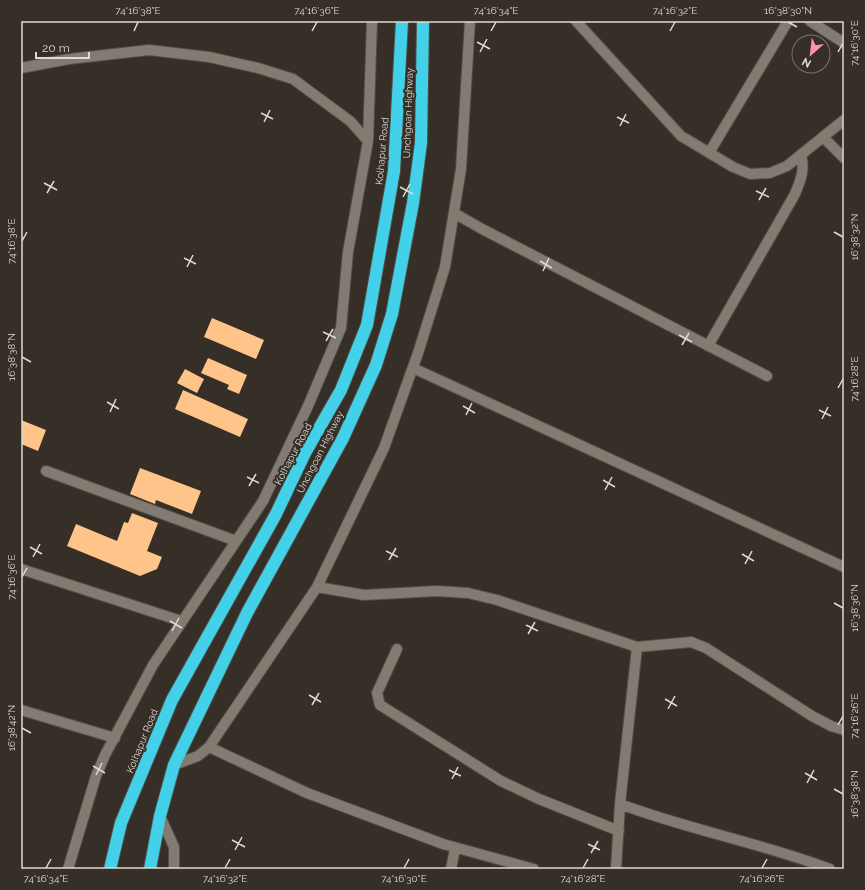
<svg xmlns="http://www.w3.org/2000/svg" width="865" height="890" viewBox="0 0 865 890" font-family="Raleway,sans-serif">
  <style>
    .building { fill: #ffc48a }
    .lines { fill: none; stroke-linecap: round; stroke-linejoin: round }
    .minor-casing { stroke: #524e46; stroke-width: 12 }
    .highway-casing { stroke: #524e46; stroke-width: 14 }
    .minor { stroke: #827b72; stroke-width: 10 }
    .highway { stroke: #43d1e9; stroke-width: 12 }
    .ticks { fill: none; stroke: #dedbd5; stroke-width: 1.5 }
    .labels { text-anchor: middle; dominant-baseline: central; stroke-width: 4; stroke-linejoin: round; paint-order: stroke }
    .street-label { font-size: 10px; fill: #dedbd5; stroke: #352f27 }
    .neatline { fill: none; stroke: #dedbd5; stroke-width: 1.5 }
    .ticks-label { font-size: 10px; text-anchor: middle; fill: #dedbd5 }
  </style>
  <rect width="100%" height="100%" fill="#352f27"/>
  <path class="building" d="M 212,318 L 264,340 L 256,359 L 204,337 Z
    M 208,358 L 247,375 L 239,394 L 227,389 L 229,385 L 201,373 Z
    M 185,369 L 204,379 L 197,393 L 177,383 Z
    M 183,390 L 248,419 L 240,437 L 175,409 Z
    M 21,420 L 46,430 L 38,451 L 21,444 Z
    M 140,468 L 201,491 L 192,514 L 156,500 L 155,504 L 130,494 Z
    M 132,513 L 158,523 L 147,551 L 162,557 L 157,569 L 140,576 L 67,546 L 76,524 L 117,541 L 124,522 L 128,523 Z"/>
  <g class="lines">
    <g class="minor-casing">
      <path id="minor" d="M 576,21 L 681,136 L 733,167 L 750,174 L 770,173 L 787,166 L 844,120
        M 810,21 L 844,43
        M 21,68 L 69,59 L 149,50 L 209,57 L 258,68 L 293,79 L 350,121 L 368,141
        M 823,137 L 844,158
        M 709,153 L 788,21
        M 454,213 L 482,229 L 767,376
        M 708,346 L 795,194 C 801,179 805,170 801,154
        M 413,368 L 844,567
        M 46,471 L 236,541
        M 21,569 L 181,621
        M 317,587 L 364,595 L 437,591 L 468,593 L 497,600 L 637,647 L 691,642 L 706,648 L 812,716 L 831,726 L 844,730
        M 397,649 L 377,693 L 380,705 L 501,781 L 539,799 L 619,831
        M 21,710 L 115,738
        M 209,747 L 307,793 L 443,844 L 534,869
        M 174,765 L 198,756 L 209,747 L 317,587 L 384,448 L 418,353 L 445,267 L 461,169 L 470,21
        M 620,804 C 689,830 762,843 830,869
        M 160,816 L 174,847 L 174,869
        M 68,869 L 96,776 L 105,755 L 153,665 L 263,501 L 308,406 L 341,328 L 348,252 L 368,141 L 372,21
        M 451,869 L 455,849
        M 616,869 L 620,804 L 637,647"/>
    </g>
    <g class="highway-casing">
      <path id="highway" d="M 110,869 L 121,823 L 172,700 L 276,514 L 305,453 L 341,390 L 367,325 L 394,171 L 402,21
        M 150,869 L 160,816 L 174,765 L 247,613 L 343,438 L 376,365 L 392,314 L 413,203 L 421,143 L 423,21"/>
    </g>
    <use href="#minor" class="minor"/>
    <use href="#highway" class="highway"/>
  </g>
  <path class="ticks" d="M 788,22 L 797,27M 134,31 L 138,22M 312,31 L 317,22M 491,31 L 496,22M 670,31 L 675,22M 477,42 L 490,49M 480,52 L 487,39M 838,52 L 843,43M 261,113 L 273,119M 617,117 L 629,123M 264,122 L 270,110M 620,126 L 626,114M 44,183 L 57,190M 400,187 L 413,194M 756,191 L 769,197M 47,193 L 54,181M 403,197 L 410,184M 759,200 L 766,188M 834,232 L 843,237M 22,241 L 27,232M 184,258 L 196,264M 540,261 L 552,268M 187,267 L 193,255M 543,271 L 549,258M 323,332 L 336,338M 679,335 L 692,342M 326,341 L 333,329M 682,345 L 689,333M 22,357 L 31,362M 838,388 L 843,379M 107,402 L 119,409M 463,406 L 475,413M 819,410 L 831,416M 110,412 L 116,399M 466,415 L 472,403M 822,419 L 828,407M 247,477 L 259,483M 603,480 L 615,487M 249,486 L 256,474M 605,490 L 612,477M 30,547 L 42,554M 386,551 L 398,557M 742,554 L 754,561M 33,557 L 40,544M 389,560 L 396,548M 745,564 L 752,551M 22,577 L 27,568M 834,603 L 843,608M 170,621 L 182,628M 526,625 L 538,631M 172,631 L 179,618M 528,634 L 535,622M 309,695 L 321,702M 665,699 L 677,706M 312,705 L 319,693M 668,709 L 675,696M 838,725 L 843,716M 22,728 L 31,733M 93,766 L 105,773M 449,770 L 461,776M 805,773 L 817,780M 96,775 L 102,763M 452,779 L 458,767M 807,783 L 814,770M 834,789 L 843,794M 232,840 L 245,847M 588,844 L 600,850M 235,850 L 242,837M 591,853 L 598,841M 46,868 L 51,859M 225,868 L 230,859M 404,868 L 409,859M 583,868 L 588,859M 762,868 L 767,859"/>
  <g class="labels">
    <g class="street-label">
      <text transform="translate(408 113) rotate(-88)">Unchgoan Highway</text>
      <text transform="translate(382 151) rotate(-85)">Kolhapur Road</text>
      <text transform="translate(320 452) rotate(-63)">Unchgoan Highway</text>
      <text transform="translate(293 454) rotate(-62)">Kolhapur Road</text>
      <text transform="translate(142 741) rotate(-68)">Kolhapur Road</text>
    </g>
  </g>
  <rect width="865" height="890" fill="none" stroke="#352f27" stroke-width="44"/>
  <g transform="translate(811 54) rotate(208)"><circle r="19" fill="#352f27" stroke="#79746d"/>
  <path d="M0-3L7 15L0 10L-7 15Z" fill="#ff8eb9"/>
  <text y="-6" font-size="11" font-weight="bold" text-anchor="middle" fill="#dedbd5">N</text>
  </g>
  <path d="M36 52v6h53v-6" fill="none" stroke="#dedbd5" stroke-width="2"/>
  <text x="42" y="52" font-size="12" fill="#dedbd5" stroke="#352f27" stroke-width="3" paint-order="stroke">20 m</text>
  <rect x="22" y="22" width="821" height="846" class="neatline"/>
  <g class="ticks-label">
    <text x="138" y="14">74°16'38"E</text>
    <text x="317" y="14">74°16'36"E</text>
    <text x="496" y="14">74°16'34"E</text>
    <text x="675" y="14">74°16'32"E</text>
    <text x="788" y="14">16°38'30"N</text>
    <text transform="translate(854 43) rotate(-90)" y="4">74°16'30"E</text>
    <text transform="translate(854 237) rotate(-90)" y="4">16°38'32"N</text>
    <text transform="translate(11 241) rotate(-90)" y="4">74°16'38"E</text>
    <text transform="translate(11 357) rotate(-90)" y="4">16°38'38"N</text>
    <text transform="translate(854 379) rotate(-90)" y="4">74°16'28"E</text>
    <text transform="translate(11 577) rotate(-90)" y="4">74°16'36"E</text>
    <text transform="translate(854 608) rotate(-90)" y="4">16°38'36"N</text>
    <text transform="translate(854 716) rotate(-90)" y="4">74°16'26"E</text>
    <text transform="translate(11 728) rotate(-90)" y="4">16°38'42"N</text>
    <text transform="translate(854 794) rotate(-90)" y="4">16°38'38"N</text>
    <text x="46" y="882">74°16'34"E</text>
    <text x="225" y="882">74°16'32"E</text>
    <text x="404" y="882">74°16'30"E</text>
    <text x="583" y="882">74°16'28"E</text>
    <text x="762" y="882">74°16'26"E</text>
  </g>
</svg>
